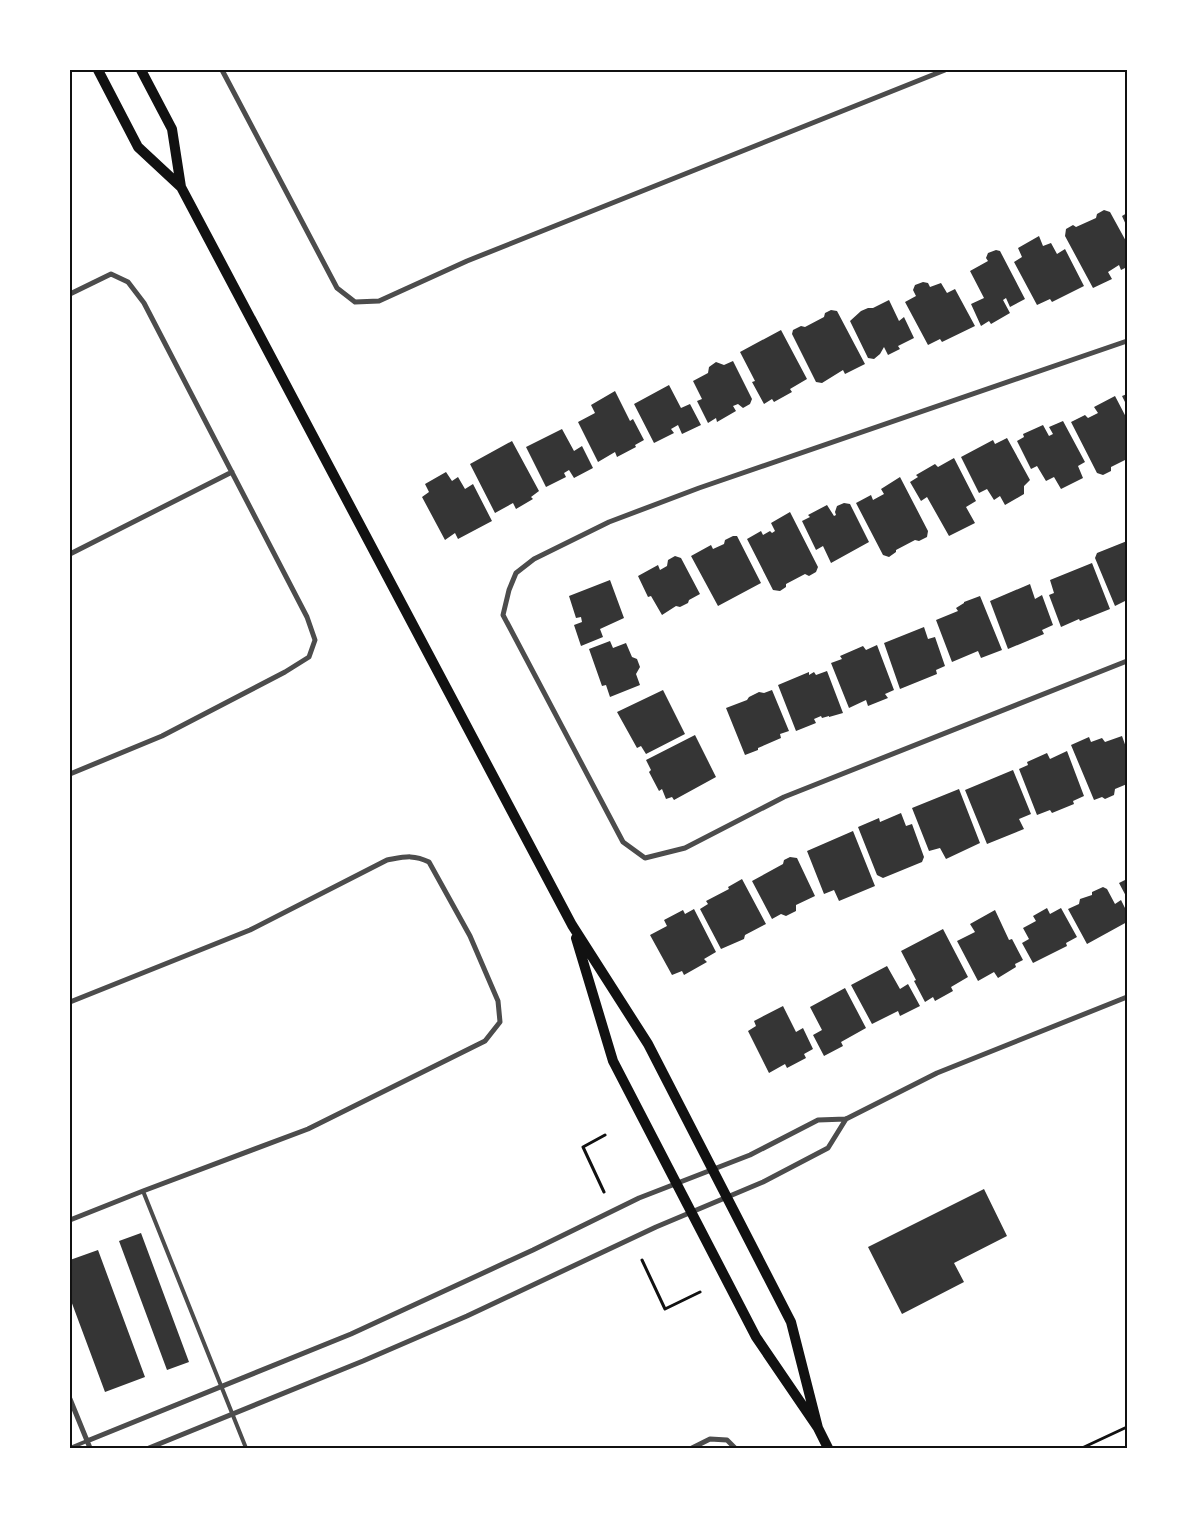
<svg xmlns="http://www.w3.org/2000/svg" width="1197" height="1518" viewBox="0 0 1197 1518" font-family="'Fira Sans Condensed',sans-serif">
  <style>
    .building { fill: #353535 }
    .lines { fill: none; stroke-linecap: round; stroke-linejoin: round }
    .path { stroke: #111; stroke-width: 3 }
    .service { stroke: #4c4c4c; stroke-width: 4 }
    .minor { stroke: #4c4c4c; stroke-width: 5 }
    .secondary { stroke: #111; stroke-width: 10 }
    .neatline { fill: none; stroke: #111; stroke-width: 2 }
  </style>
  <rect width="100%" height="100%" fill="#fff"/>
  <path class="building" d="M 1104,210 L 1110,212 L 1127,243 L 1127,267 L 1121,270 L 1119,265 L 1108,272 L 1112,279 L 1093,288 L 1065,236 L 1066,229 L 1073,225 L 1076,227 L 1096,218 L 1097,214 Z
    M 1127,213 L 1127,227 L 1122,216 Z
    M 1039,236 L 1043,246 L 1051,243 L 1057,254 L 1065,249 L 1084,286 L 1052,302 L 1050,299 L 1037,305 L 1014,262 L 1022,257 L 1018,248 Z
    M 996,250 L 1000,251 L 1025,299 L 1010,307 L 1006,298 L 1003,300 L 1010,313 L 991,324 L 989,321 L 981,326 L 971,304 L 984,298 L 970,271 L 988,261 L 986,258 L 988,253 Z
    M 923,282 L 928,283 L 930,287 L 941,283 L 947,293 L 955,289 L 975,326 L 942,342 L 940,339 L 928,345 L 905,302 L 916,296 L 913,290 L 915,285 Z
    M 889,300 L 899,321 L 904,317 L 914,338 L 898,346 L 900,349 L 888,355 L 884,347 L 880,354 L 874,359 L 868,358 L 850,321 L 861,311 L 868,308 L 873,308 Z
    M 831,310 L 837,311 L 865,364 L 845,374 L 843,370 L 822,383 L 816,382 L 792,334 L 793,330 L 801,326 L 805,327 L 824,317 L 825,313 Z
    M 781,330 L 807,379 L 790,389 L 792,392 L 774,402 L 772,399 L 764,404 L 752,382 L 755,381 L 740,352 Z
    M 733,361 L 752,399 L 750,404 L 743,408 L 738,404 L 733,406 L 736,411 L 717,422 L 716,418 L 708,423 L 697,401 L 702,399 L 693,381 L 708,373 L 709,367 L 716,362 L 724,365 Z
    M 669,385 L 681,408 L 690,404 L 701,425 L 682,434 L 678,425 L 671,429 L 674,433 L 654,443 L 634,404 Z
    M 615,391 L 630,421 L 633,419 L 644,440 L 635,445 L 636,447 L 617,457 L 615,452 L 598,462 L 578,422 L 595,413 L 591,405 Z
    M 1127,394 L 1127,406 L 1122,396 Z
    M 1115,396 L 1127,419 L 1127,459 L 1111,467 L 1111,471 L 1103,475 L 1097,473 L 1071,422 L 1085,415 L 1088,418 L 1098,413 L 1094,407 Z
    M 1063,421 L 1085,462 L 1078,466 L 1083,478 L 1061,489 L 1054,477 L 1046,481 L 1037,466 L 1031,469 L 1017,441 L 1024,437 L 1023,434 L 1043,425 L 1049,436 L 1053,434 L 1049,427 Z
    M 562,429 L 574,451 L 582,446 L 593,468 L 574,478 L 569,470 L 564,473 L 566,477 L 546,487 L 526,447 Z
    M 1007,438 L 1030,480 L 1024,486 L 1024,494 L 1005,505 L 1000,496 L 994,500 L 987,489 L 979,493 L 961,457 L 993,440 L 995,444 Z
    M 512,441 L 539,491 L 531,497 L 533,499 L 516,509 L 513,503 L 495,513 L 470,464 Z
    M 954,458 L 976,501 L 966,507 L 975,523 L 949,536 L 927,497 L 921,501 L 910,482 L 918,477 L 916,475 L 935,464 L 938,467 Z
    M 446,472 L 452,481 L 458,477 L 465,489 L 473,484 L 492,521 L 458,539 L 455,533 L 445,540 L 422,497 L 429,492 L 425,484 Z
    M 900,477 L 928,531 L 927,537 L 919,541 L 915,540 L 896,550 L 896,552 L 889,557 L 883,555 L 856,503 L 871,495 L 873,500 L 884,494 L 881,489 Z
    M 844,503 L 850,504 L 869,542 L 831,563 L 823,546 L 816,550 L 802,521 L 810,517 L 808,515 L 827,505 L 834,516 L 836,515 L 835,512 L 837,506 Z
    M 790,512 L 818,567 L 816,572 L 809,576 L 805,574 L 786,584 L 786,587 L 780,591 L 773,590 L 747,539 L 761,531 L 763,535 L 770,531 L 772,533 L 775,531 L 771,523 Z
    M 733,536 L 737,536 L 761,583 L 718,606 L 691,556 L 711,545 L 713,549 L 724,544 L 725,540 Z
    M 1127,541 L 1127,600 L 1115,606 L 1095,558 L 1097,553 Z
    M 675,556 L 681,558 L 700,594 L 689,600 L 688,603 L 680,607 L 676,606 L 662,615 L 651,596 L 648,597 L 638,576 L 658,565 L 660,570 L 667,566 L 668,560 Z
    M 1092,563 L 1110,609 L 1080,621 L 1079,619 L 1061,627 L 1049,595 L 1054,593 L 1050,580 Z
    M 610,580 L 624,618 L 600,629 L 603,637 L 581,646 L 574,625 L 582,622 L 581,617 L 576,618 L 569,596 Z
    M 1030,584 L 1035,599 L 1042,595 L 1053,625 L 1042,630 L 1044,634 L 1008,649 L 990,601 Z
    M 980,596 L 1002,650 L 981,658 L 978,651 L 952,662 L 936,620 L 958,611 L 956,608 L 964,603 L 964,602 Z
    M 924,627 L 928,639 L 935,637 L 945,666 L 936,670 L 937,674 L 900,689 L 884,643 Z
    M 610,641 L 613,648 L 626,643 L 632,657 L 637,659 L 640,667 L 636,674 L 640,685 L 610,697 L 606,685 L 602,686 L 589,649 Z
    M 877,645 L 894,690 L 885,694 L 888,698 L 868,706 L 866,700 L 849,708 L 831,663 L 842,659 L 840,656 L 863,646 L 866,650 Z
    M 827,671 L 843,713 L 829,717 L 829,716 L 822,718 L 821,716 L 814,719 L 816,723 L 796,731 L 778,685 L 809,672 L 809,675 L 814,672 L 816,675 Z
    M 663,690 L 685,734 L 646,754 L 641,746 L 637,748 L 617,712 Z
    M 772,690 L 789,731 L 780,734 L 781,738 L 758,748 L 758,750 L 745,755 L 726,708 L 747,700 L 749,697 L 759,692 L 764,693 Z
    M 695,735 L 716,777 L 674,800 L 672,797 L 666,799 L 662,789 L 659,791 L 649,772 L 651,770 L 646,760 Z
    M 1122,736 L 1127,750 L 1127,784 L 1115,789 L 1114,795 L 1105,799 L 1102,797 L 1094,800 L 1071,745 L 1089,737 L 1091,742 L 1102,738 L 1105,742 Z
    M 1067,751 L 1084,796 L 1073,801 L 1074,804 L 1052,813 L 1050,810 L 1037,815 L 1019,769 L 1028,765 L 1027,762 L 1047,753 L 1050,759 Z
    M 1013,770 L 1031,814 L 1019,819 L 1024,829 L 987,844 L 965,790 Z
    M 959,789 L 980,843 L 946,859 L 940,848 L 929,851 L 912,808 Z
    M 901,813 L 906,826 L 912,824 L 924,857 L 922,862 L 883,878 L 877,875 L 858,827 L 879,818 L 880,822 Z
    M 853,831 L 875,886 L 839,901 L 834,890 L 824,894 L 807,851 Z
    M 790,857 L 797,858 L 815,896 L 796,905 L 796,911 L 786,916 L 781,914 L 772,919 L 752,881 L 783,864 L 784,860 Z
    M 742,879 L 766,924 L 745,935 L 744,939 L 721,949 L 700,909 L 708,904 L 706,901 L 729,889 L 728,887 Z
    M 1127,879 L 1127,898 L 1119,883 Z
    M 1103,887 L 1107,889 L 1115,904 L 1121,900 L 1127,912 L 1127,922 L 1087,944 L 1068,909 L 1079,904 L 1080,899 L 1092,895 L 1092,892 Z
    M 1047,908 L 1050,914 L 1061,908 L 1077,937 L 1066,943 L 1067,946 L 1033,963 L 1022,943 L 1029,939 L 1023,928 L 1036,921 L 1033,916 Z
    M 694,909 L 716,952 L 704,959 L 707,962 L 684,975 L 682,971 L 672,975 L 650,935 L 667,926 L 664,920 L 683,910 L 685,914 Z
    M 995,910 L 1009,940 L 1012,939 L 1023,960 L 1015,964 L 1016,967 L 998,978 L 994,972 L 978,981 L 957,941 L 975,932 L 970,924 Z
    M 943,929 L 968,977 L 951,987 L 953,991 L 935,1001 L 933,997 L 925,1002 L 914,981 L 916,980 L 901,951 Z
    M 887,966 L 900,989 L 908,984 L 920,1006 L 900,1016 L 898,1011 L 872,1024 L 851,985 Z
    M 845,988 L 866,1028 L 841,1042 L 843,1046 L 824,1056 L 813,1035 L 822,1030 L 810,1007 Z
    M 783,1006 L 796,1032 L 803,1028 L 813,1049 L 804,1054 L 806,1058 L 787,1068 L 785,1064 L 769,1073 L 748,1031 L 756,1026 L 754,1021 Z
    M 984,1189 L 1007,1236 L 954,1263 L 964,1282 L 902,1314 L 868,1247 Z
    M 141,1233 L 189,1362 L 167,1370 L 119,1241 Z
    M 98,1250 L 145,1377 L 105,1392 L 70,1298 L 70,1260 Z"/>
  <g class="lines">
    <path class="path" d="M 604,1192 L 583,1147 L 605,1135
      M 642,1260 L 665,1309 L 700,1292
      M 1082,1448 L 1127,1427"/>
    <path class="service" d="M 143,1191 L 246,1448
      M 70,1448 L 87,1441"/>
    <path class="minor" d="M 222,70 L 337,288 L 355,302 L 379,301 L 467,261 L 945,70
      M 70,294 L 111,274 L 128,282 L 144,303 L 307,617 L 315,640 L 309,657 L 285,672 L 162,736 L 70,774
      M 1127,341 L 699,488 L 609,522 L 534,559 L 516,573 L 509,590 L 503,615 L 623,842 L 645,858 L 685,848 L 784,797 L 1127,661
      M 70,554 L 232,472
      M 70,1002 L 250,930 L 387,860 C 404,857 413,854 429,862 L 470,936 L 498,1001 L 500,1022 L 485,1041 L 308,1129 L 143,1191 L 70,1220
      M 70,1399 L 90,1448
      M 87,1441 L 351,1334 L 533,1250 L 639,1198 L 750,1155 L 818,1120 L 846,1119 L 937,1073 L 1127,997
      M 149,1448 L 363,1361 L 467,1316 L 656,1227 L 763,1182 L 828,1148 L 846,1119
      M 692,1448 L 710,1439 L 727,1440 L 735,1448"/>
    <path class="secondary" d="M 98,70 L 138,147 L 181,187 L 572,925 L 648,1044 L 791,1322 L 818,1428
      M 141,70 L 172,129 L 181,187
      M 576,938 L 613,1061 L 756,1337 L 818,1428 L 828,1448"/>
  </g>
  <rect width="1197" height="1518" fill="none" stroke="#ffffff" stroke-width="142"/>
  <rect x="71" y="71" width="1055" height="1376" class="neatline"/>
</svg>
